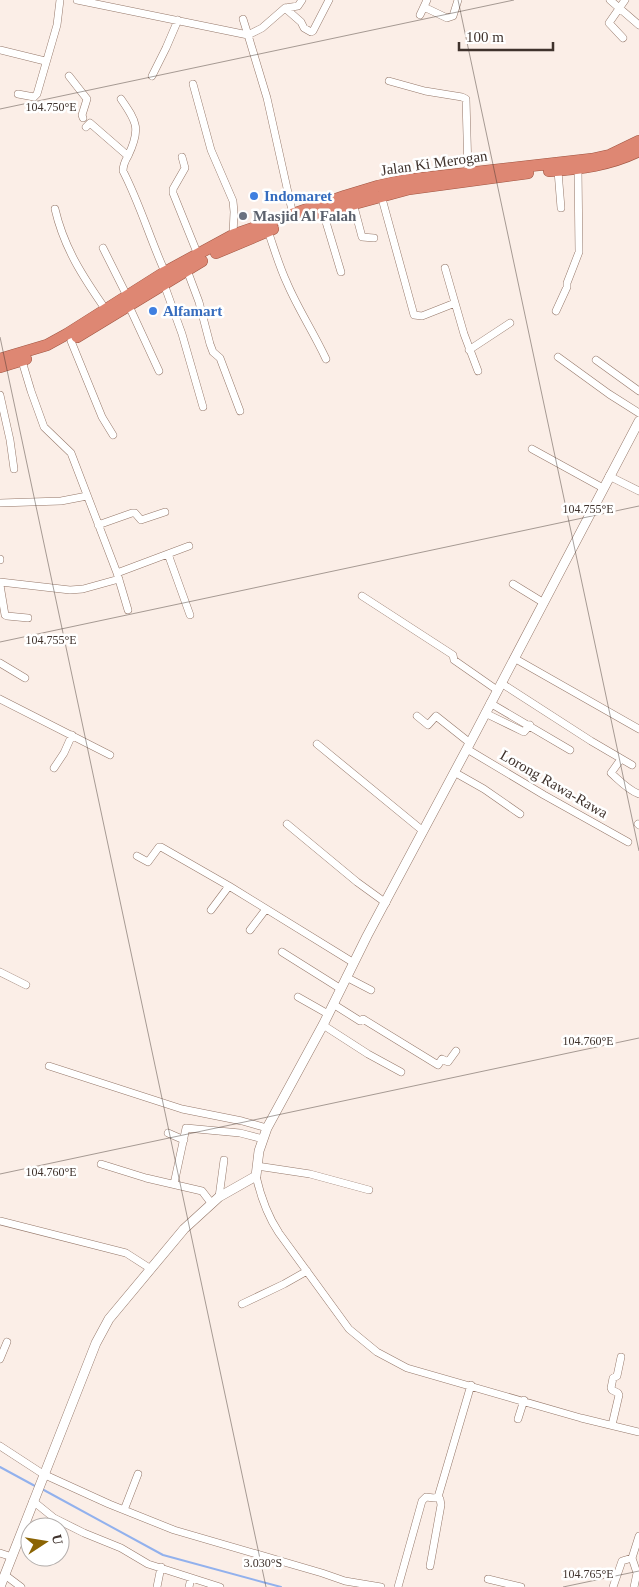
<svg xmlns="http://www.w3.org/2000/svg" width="639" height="1587" viewBox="0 0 639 1587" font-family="Georgia,serif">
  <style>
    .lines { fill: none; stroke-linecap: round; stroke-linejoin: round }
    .stream { stroke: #92b1ed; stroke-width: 2 }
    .minor-casing { stroke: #95786a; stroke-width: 8 }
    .tertiary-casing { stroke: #95786a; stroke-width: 10 }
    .trunk-casing { stroke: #a05643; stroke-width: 12 }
    .minor { stroke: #fff; stroke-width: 7 }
    .tertiary { stroke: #fff; stroke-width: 9 }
    .trunk { stroke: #de8773; stroke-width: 11 }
    .ticks { fill: none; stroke: #3f322c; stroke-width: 1; stroke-opacity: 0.45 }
    .shop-dot { fill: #3f7fe0; stroke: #fff; stroke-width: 2 }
    .worship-dot { fill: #6b7280; stroke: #fff; stroke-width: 2 }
    .labels { text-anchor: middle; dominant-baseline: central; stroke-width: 5; stroke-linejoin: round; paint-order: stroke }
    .street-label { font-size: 15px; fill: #3f322c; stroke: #fff }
    .shop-label { font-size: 15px; font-weight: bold; fill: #366cbe; stroke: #fff; text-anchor: start }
    .worship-label { font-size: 15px; font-weight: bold; fill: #5b616d; stroke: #fff; text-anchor: start }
    .ticks-label { font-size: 12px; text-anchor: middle; fill: #3f322c; stroke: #fff; stroke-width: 5; stroke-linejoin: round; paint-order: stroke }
  </style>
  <rect width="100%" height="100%" fill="#fbeee7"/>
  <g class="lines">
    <path class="stream" d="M 0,1467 L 35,1486
      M 42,1489 L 163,1555 L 281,1587"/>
    <g class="minor-casing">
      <path id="minor" d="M 77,0 L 248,35 L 267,98 L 293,215
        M 610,0 L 639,25
        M 424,7 L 447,18 L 453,16 L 458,0
        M 285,8 L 301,22 L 304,28 L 311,32 L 313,31 L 329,0
        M 420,15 L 427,0
        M 243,19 L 248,35 L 262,28 L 285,8 L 298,6 L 302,0
        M 623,38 L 609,23 L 625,0
        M 0,50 L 45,61
        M 69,76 L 87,99 L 82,115 L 83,118
        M 152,76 L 166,48 L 178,20
        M 389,81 L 425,91 L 462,97 L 466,99 L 468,172
        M 193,84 L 211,150 L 233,201 L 234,212 L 233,235
        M 18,94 L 34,97 L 37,94 L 57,25 L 60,0
        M 121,99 C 137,122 141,129 128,156 C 125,161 123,165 123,171 C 140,204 150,239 165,272
        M 86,127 L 90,123 L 128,156
        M 182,157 L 185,168 L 173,189 L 173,193 L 198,255
        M 558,171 L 561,208
        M 381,195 L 414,315 L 422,316 L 455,303
        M 353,203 L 362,237 L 374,238
        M 55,209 C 64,248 83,277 106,310
        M 323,212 L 341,272
        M 268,231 C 274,248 279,266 287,283 C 298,309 314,333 326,359
        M 103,248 L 127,296
        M 445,268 L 464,334 L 478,371
        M 187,270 L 199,302 L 210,344 L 213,352 L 220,358 L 240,411
        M 164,284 L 182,334 L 203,407
        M 129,306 L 159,371
        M 556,311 L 567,287 L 567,283 L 579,252 L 578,169
        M 71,341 L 102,417 L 113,435
        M 469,350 L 510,323
        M 558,357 L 609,394 L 639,413
        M 596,360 L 639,391
        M 22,361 L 31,391 L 44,427 L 71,453 L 117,573 L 128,610
        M 0,395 L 10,440 L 14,469
        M 532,449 L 603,488
        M 609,476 L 639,491
        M 0,503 L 61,501 L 87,496
        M 98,525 L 132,513 L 135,513 L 141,520 L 165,512
        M 168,554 L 190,615
        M 0,559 L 0,560
        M 117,573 L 189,546
        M 0,582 L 70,590 L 83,589 L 119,579
        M 513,584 L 544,603
        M 0,585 L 5,615 L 7,616 L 28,618
        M 362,596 L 453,655 L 454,660 L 497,690
        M 514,658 L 639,729
        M 0,663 L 25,678
        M 501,683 L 591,741 L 632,765
        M 0,699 L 110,755
        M 490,703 L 570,750
        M 485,713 L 524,732 L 530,725
        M 417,716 L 428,725 L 436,716 L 470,743
        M 317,744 L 423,831
        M 467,749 L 544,795 L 628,842
        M 621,759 L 611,773 C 620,781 628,790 639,794
        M 54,768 L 64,753 L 72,735
        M 454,772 L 484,789 L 520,814
        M 287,824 L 357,882 L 386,903
        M 638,824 L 639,825
        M 137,856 L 148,862 L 159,847 L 161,847 L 229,886
        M 211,910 L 229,886 L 354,963
        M 250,930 L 266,909
        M 282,952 L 341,989
        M 0,972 L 26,985
        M 346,977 L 371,990
        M 298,997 L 328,1014
        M 333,1004 L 360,1021 L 363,1019 L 438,1065 L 442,1059 L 448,1062 L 456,1051
        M 323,1025 L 368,1054 L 401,1072
        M 49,1066 L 182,1109 L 242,1121 L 267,1128
        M 168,1133 L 184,1140
        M 101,1164 L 146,1178 L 202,1191 L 212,1204
        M 257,1166 L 310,1174 L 369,1190
        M 256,1176 C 261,1198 267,1215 279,1233 L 349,1329 L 377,1352 L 407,1368 L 581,1418 L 639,1432
        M 174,1184 L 186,1128 L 240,1133 L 263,1139
        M 219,1197 L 224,1160
        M 0,1221 L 126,1253 L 151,1269
        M 242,1304 L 284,1284 L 307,1271
        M 0,1359 L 7,1342
        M 518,1419 L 524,1400
        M 612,1425 L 619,1395 L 618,1393 L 612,1390 L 611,1388 L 613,1378 L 617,1376 L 621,1357
        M 0,1446 L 43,1474 L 109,1504 L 174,1530 L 322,1573 L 345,1581 L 381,1587
        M 33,1501 L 54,1518 L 84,1533 L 121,1548 L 148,1564 L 220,1587
        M 124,1510 L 138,1474
        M 0,1553 L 12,1557
        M 632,1558 L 637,1573 L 634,1587
        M 430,1566 L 441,1505 L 440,1499 L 438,1497
        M 5,1575 L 21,1587
        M 488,1579 L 521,1587
        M 157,1587 L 161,1567
        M 189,1587 L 191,1578
        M 398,1587 L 422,1501 L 426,1497 L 434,1498 L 438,1497 L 471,1385
        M 613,1587 L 622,1561 L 632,1558 L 639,1536"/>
    </g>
    <g class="tertiary-casing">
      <path id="tertiary" d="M 0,1587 L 96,1343 L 109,1319 L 184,1229 L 219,1197 L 256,1176 L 259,1151 L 267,1128 L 323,1025 L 367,936 L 470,743 L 639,421"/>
    </g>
    <g class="trunk-casing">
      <path id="trunk" d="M 549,171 C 580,169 611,165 639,151
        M 313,215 L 409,189 L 528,173
        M 216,253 L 273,229
        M 77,337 L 202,261
        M 0,359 L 47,345 L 67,334 L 165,272 L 233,235 L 345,196 L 378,186 L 406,180 L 592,159 L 610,155 L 639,141
        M 0,367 L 26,359"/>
    </g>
    <use href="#minor" class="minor"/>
    <use href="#tertiary" class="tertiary"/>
    <use href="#trunk" class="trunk"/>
  </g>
  <path class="ticks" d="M 458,0 L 639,851M 0,109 L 514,0M 0,337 L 266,1587M 0,642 L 639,506M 0,1174 L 639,1038M 563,1587 L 639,1571"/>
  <g class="shop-dot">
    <circle cx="254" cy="196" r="5"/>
    <circle cx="153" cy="311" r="5"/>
  </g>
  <circle class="worship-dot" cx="243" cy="216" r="5"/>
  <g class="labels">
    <g class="street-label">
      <text transform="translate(434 163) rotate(-8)">Jalan Ki Merogan</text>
      <text transform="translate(554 784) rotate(30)">Lorong Rawa-Rawa</text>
    </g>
    <g class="shop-label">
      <text x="264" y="196">Indomaret</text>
      <text x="163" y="311">Alfamart</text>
    </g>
    <g class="worship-label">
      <text x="253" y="216">Masjid Al Falah</text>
    </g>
  </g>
  <g class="ticks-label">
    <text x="51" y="111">104.750°E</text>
    <text x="588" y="513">104.755°E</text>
    <text x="51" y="644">104.755°E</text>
    <text x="588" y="1045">104.760°E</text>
    <text x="51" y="1176">104.760°E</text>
    <text x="263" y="1567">3.030°S</text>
    <text x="588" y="1578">104.765°E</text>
  </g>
  <g transform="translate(45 1542) rotate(78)"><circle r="24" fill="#ffffff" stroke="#b2adab"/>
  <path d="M0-4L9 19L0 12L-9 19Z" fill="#8b6404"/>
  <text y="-8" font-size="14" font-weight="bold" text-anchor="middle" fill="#3f322c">U</text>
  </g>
  <path d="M459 42v8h94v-8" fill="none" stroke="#3f322c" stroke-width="2.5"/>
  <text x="466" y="42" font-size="15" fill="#3f322c" stroke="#ffffff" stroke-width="4" paint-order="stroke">100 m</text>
</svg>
